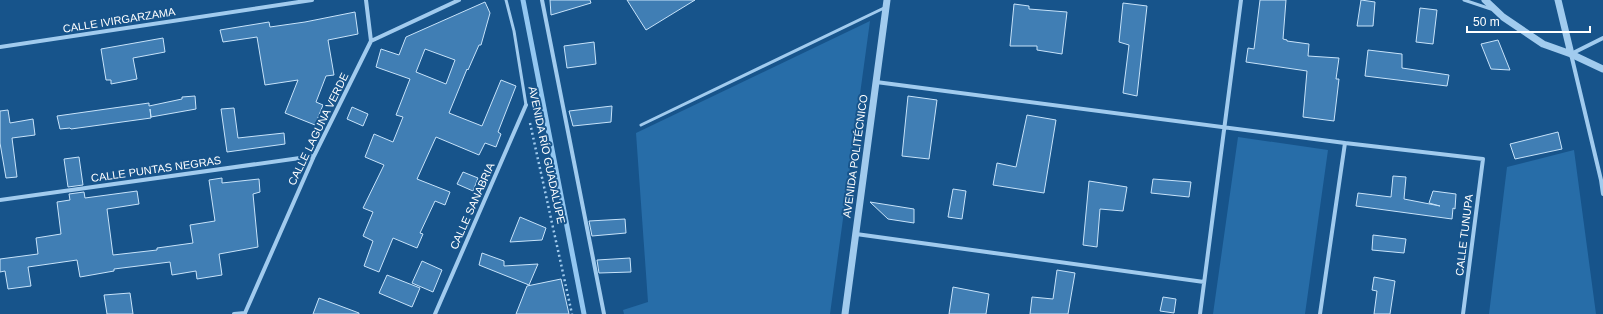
<svg xmlns="http://www.w3.org/2000/svg" width="1603" height="314" viewBox="0 0 1603 314" font-family="Helvetica,sans-serif">
  <style>
    .green { fill: #276da8 }
    .lines { fill: none; stroke-linecap: round; stroke-linejoin: round }
    .stream { stroke: #93c7f1; stroke-width: 5 }
    .building { fill: #407eb4; stroke: #c7e3fa; fill-rule: evenodd }
    .path { stroke: #a1cbee; stroke-width: 2.5; stroke-dasharray: 2 3; stroke-linecap: butt }
    .service { stroke: #a1cbee; stroke-width: 3 }
    .minor { stroke: #a1cbee; stroke-width: 4 }
    .tertiary { stroke: #a1cbee; stroke-width: 7 }
    .labels { text-anchor: middle; dominant-baseline: central; stroke-width: 4; stroke-linejoin: round; paint-order: stroke }
    .street-label { font-size: 11px; fill: #fff; stroke: #17548b }
  </style>
  <rect width="100%" height="100%" fill="#17548b"/>
  <path class="green" d="M 870,21 L 830,314 L 624,314 L 623,310 L 648,302 L 636,133 Z
    M 1238,137 L 1328,150 L 1305,314 L 1213,314 Z
    M 1574,150 L 1596,314 L 1489,314 L 1507,167 Z"/>
  <g class="lines">
    <path class="stream" d="M 523,0 L 584,314"/>
  </g>
  <path class="building" d="M 550,0 L 590,0 L 591,3 L 551,15 Z
    M 627,0 L 695,0 L 646,30 Z
    M 1260,0 L 1286,0 L 1283,39 L 1287,40 L 1287,41 L 1309,44 L 1308,56 L 1339,58 L 1336,79 L 1339,79 L 1334,121 L 1303,117 L 1307,71 L 1246,62 L 1248,48 L 1254,49 Z
    M 1361,0 L 1375,2 L 1373,26 L 1357,26 Z
    M 485,2 L 490,13 L 481,45 L 479,45 L 468,70 L 467,69 L 449,113 L 482,126 L 501,80 L 516,86 L 498,132 L 501,134 L 496,147 L 485,143 L 479,155 L 436,137 L 417,179 L 450,192 L 445,205 L 435,201 L 420,233 L 423,234 L 417,248 L 393,238 L 379,272 L 364,266 L 373,241 L 363,236 L 373,212 L 363,208 L 384,165 L 365,157 L 374,134 L 393,142 L 403,117 L 396,115 L 410,79 L 376,67 L 381,49 L 399,55 L 406,37 ZM 425,49 L 455,60 L 446,84 L 416,72 Z
    M 1123,3 L 1147,6 L 1137,96 L 1123,93 L 1129,45 L 1119,42 Z
    M 1014,4 L 1029,6 L 1029,9 L 1067,12 L 1062,54 L 1037,50 L 1037,46 L 1010,46 Z
    M 1420,8 L 1437,10 L 1433,44 L 1416,42 Z
    M 355,12 L 358,34 L 328,40 L 334,75 L 326,76 L 316,102 L 323,105 L 315,125 L 285,113 L 298,80 L 265,85 L 257,37 L 223,42 L 220,30 L 269,22 L 270,27 L 305,22 Z
    M 163,38 L 165,52 L 133,58 L 137,79 L 111,84 L 111,80 L 106,80 L 101,49 Z
    M 1498,40 L 1510,70 L 1491,69 L 1481,44 Z
    M 594,42 L 596,64 L 567,68 L 564,46 Z
    M 1368,50 L 1402,54 L 1402,68 L 1449,75 L 1447,86 L 1365,76 Z
    M 195,96 L 196,109 L 151,117 L 150,109 L 151,118 L 71,129 L 70,128 L 60,129 L 57,116 L 149,103 L 149,106 L 182,99 L 182,97 Z
    M 908,96 L 937,100 L 929,159 L 902,156 Z
    M 612,106 L 611,122 L 573,126 L 569,111 Z
    M 352,107 L 368,114 L 363,126 L 347,119 Z
    M 234,108 L 238,138 L 284,133 L 285,144 L 227,152 L 221,109 Z
    M 8,110 L 10,123 L 33,119 L 35,135 L 12,138 L 17,177 L 6,178 L 0,143 L 0,111 Z
    M 1027,115 L 1056,120 L 1044,193 L 993,185 L 997,163 L 1016,167 Z
    M 1558,132 L 1562,149 L 1515,159 L 1510,144 Z
    M 79,157 L 83,185 L 68,187 L 64,159 Z
    M 463,172 L 478,178 L 473,191 L 457,184 Z
    M 1393,176 L 1406,177 L 1404,199 L 1440,206 L 1429,203 L 1433,191 L 1456,194 L 1455,209 L 1453,208 L 1452,219 L 1356,206 L 1358,193 L 1391,197 Z
    M 222,178 L 222,183 L 259,179 L 260,192 L 253,194 L 258,247 L 219,254 L 222,275 L 197,279 L 196,271 L 172,275 L 170,262 L 114,269 L 114,271 L 80,277 L 77,260 L 28,267 L 31,286 L 8,289 L 5,271 L 0,272 L 0,259 L 38,254 L 36,238 L 61,234 L 57,202 L 70,200 L 69,194 L 84,192 L 85,198 L 137,191 L 139,204 L 107,209 L 113,255 L 157,250 L 157,248 L 193,243 L 190,225 L 215,221 L 209,180 Z
    M 1153,179 L 1191,182 L 1189,197 L 1151,193 Z
    M 1089,181 L 1127,187 L 1123,211 L 1100,209 L 1097,247 L 1083,245 Z
    M 953,189 L 966,191 L 962,219 L 948,217 Z
    M 870,202 L 914,209 L 914,223 L 888,219 Z
    M 520,217 L 546,228 L 542,240 L 510,242 Z
    M 625,219 L 626,233 L 592,236 L 589,221 Z
    M 1373,235 L 1406,239 L 1404,253 L 1372,250 Z
    M 482,253 L 504,261 L 504,266 L 538,264 L 529,285 L 479,265 Z
    M 630,258 L 631,272 L 599,273 L 597,260 Z
    M 422,261 L 442,270 L 433,292 L 412,283 Z
    M 1057,270 L 1075,273 L 1068,314 L 1030,314 L 1032,297 L 1053,299 Z
    M 387,275 L 420,288 L 412,307 L 379,293 Z
    M 1374,277 L 1395,281 L 1390,314 L 1374,314 L 1377,291 L 1372,290 Z
    M 561,279 L 569,314 L 516,314 L 527,286 Z
    M 953,287 L 989,294 L 986,314 L 949,314 Z
    M 130,293 L 133,314 L 107,314 L 104,295 Z
    M 1163,297 L 1176,299 L 1174,313 L 1160,311 Z
    M 319,298 L 359,313 L 359,314 L 313,314 Z"/>
  <g class="lines">
    <path class="path" d="M 530,123 L 572,314"/>
    <path class="service" d="M 506,0 L 514,31 L 526,105
      M 1464,0 L 1491,9
      M 641,125 L 884,8"/>
    <path class="minor" d="M 366,0 L 371,41
      M 542,0 L 604,314
      M 1603,38 L 1571,54 L 1601,180 L 1603,194
      M 0,47 L 312,0
      M 876,82 L 1345,143 L 1483,159 L 1463,314
      M 0,200 L 314,156
      M 856,234 L 1204,282
      M 234,314 L 245,313
      M 243,314 L 245,313 L 314,156 L 371,41 L 459,0
      M 435,314 L 526,105
      M 1200,314 L 1241,0
      M 1320,314 L 1345,143"/>
    <path class="tertiary" d="M 1485,0 L 1503,17 L 1543,44 L 1571,54 L 1603,69
      M 1558,0 L 1571,54
      M 845,314 L 887,0"/>
  </g>
  <g class="labels">
    <g class="street-label">
      <text transform="translate(119 20) rotate(-9)">CALLE IVIRGARZAMA</text>
      <text transform="translate(318 129) rotate(-64)">CALLE LAGUNA VERDE</text>
      <text transform="translate(547 155) rotate(78)">AVENIDA RÍO GUADALUPE</text>
      <text transform="translate(855 156) rotate(-82)">AVENIDA POLITÉCNICO</text>
      <text transform="translate(156 169) rotate(-8)">CALLE PUNTAS NEGRAS</text>
      <text transform="translate(472 206) rotate(-66)">CALLE SANABRIA</text>
      <text transform="translate(1464 235) rotate(-83)">CALLE TUNUPA</text>
    </g>
  </g>
  <path d="M1467 26v6h123v-6" fill="none" stroke="#ffffff" stroke-width="2"/>
  <text x="1473" y="26" font-size="12" fill="#ffffff" stroke="#17548b" stroke-width="3" paint-order="stroke">50 m</text>
</svg>
